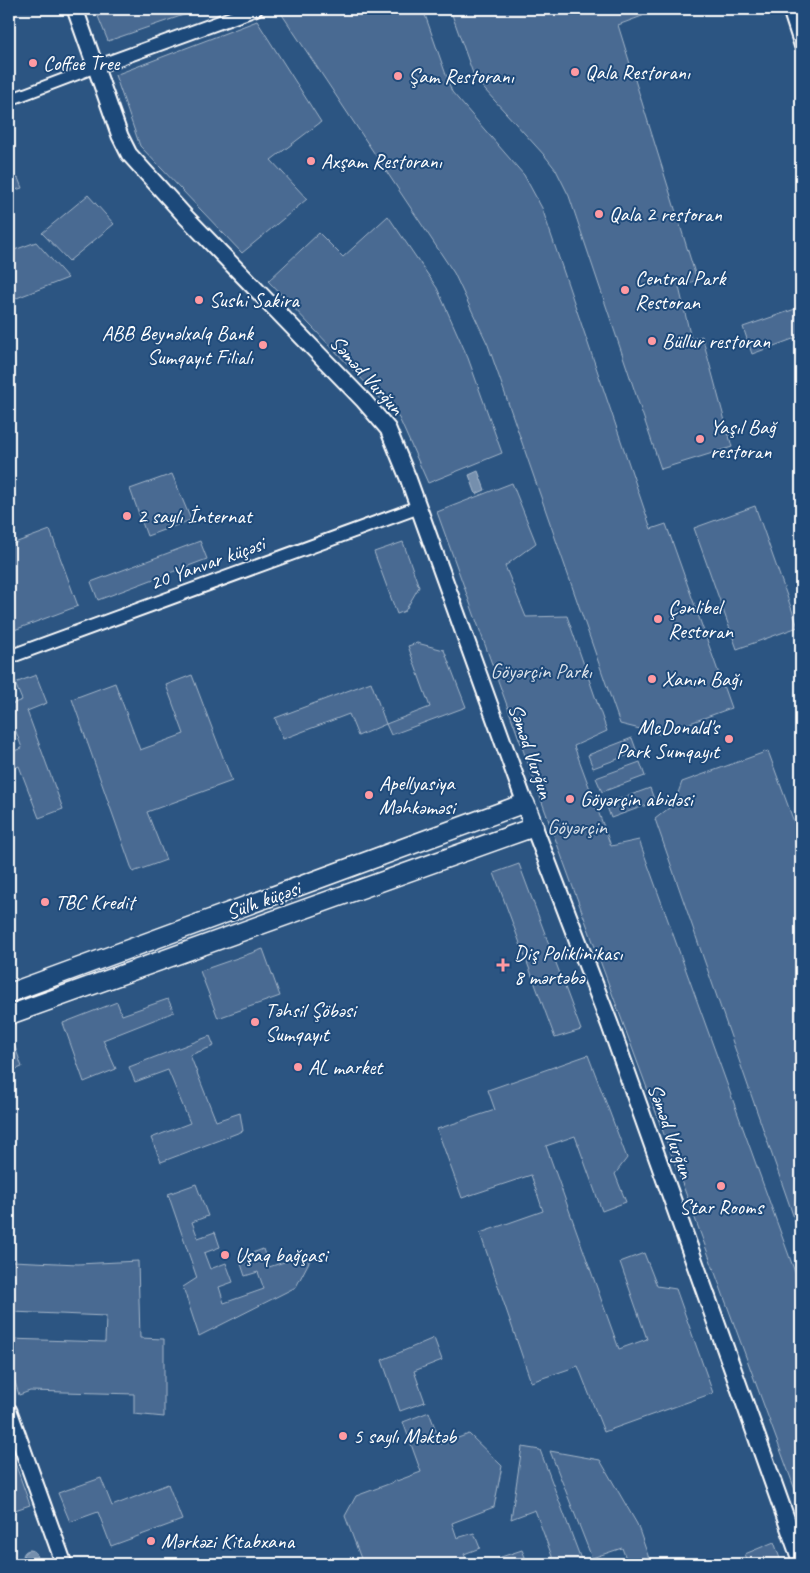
<svg xmlns="http://www.w3.org/2000/svg" width="810" height="1573" viewBox="0 0 810 1573" font-family="Caveat,sans-serif">
  <style>
    .green { fill: #486b92; stroke: #a4b5c8 }
    .water { fill: #748fad; stroke: #acbcce }
    .lines { fill: none; stroke-linecap: round; stroke-linejoin: round }
    .minor-casing { stroke: #fff; stroke-width: 14 }
    .tertiary-casing { stroke: #fff; stroke-width: 16 }
    .secondary-casing { stroke: #fff; stroke-width: 19 }
    .primary-casing { stroke: #fff; stroke-width: 20 }
    .trunk-casing { stroke: #fff; stroke-width: 21 }
    .minor { stroke: #1f4a7a; stroke-width: 10 }
    .tertiary { stroke: #1f4a7a; stroke-width: 12 }
    .secondary { stroke: #1f4a7a; stroke-width: 15 }
    .primary { stroke: #1f4a7a; stroke-width: 16 }
    .trunk { stroke: #1f4a7a; stroke-width: 18 }
    .poi-dot { fill: #ff9aa2; stroke: #1f4a7a; stroke-width: 2 }
    .labels { text-anchor: middle; dominant-baseline: central; stroke-width: 4; stroke-linejoin: round; paint-order: stroke }
    .poi-label { font-size: 21px; fill: #fff; stroke: #1f4a7a; text-anchor: start }
    .street-label { font-size: 21px; fill: #fff; stroke: #1f4a7a }
    .park-label { font-size: 21px; fill: #dae1e9; stroke: #1f4a7a }
  </style>
  <rect width="100%" height="100%" fill="#2c5582"/>
  <filter id="ink" filterUnits="userSpaceOnUse"><feTurbulence type="fractalNoise" baseFrequency=".02" numOctaves="2"/><feDisplacementMap in="SourceGraphic" scale="10" xChannelSelector="R" yChannelSelector="G"/><feConvolveMatrix kernelMatrix="1 2 1 2 8 2 1 2 1" color-interpolation-filters="sRGB"/></filter>
  <g filter="url(#ink)">
    <path class="green" d="M 95,9 L 201,9 L 108,41 Z
      M 292,9 L 423,9 L 452,92 L 524,175 L 542,208 L 651,529 L 666,524 L 731,708 L 660,734 L 620,724 L 488,345 L 454,273 L 281,13 Z
      M 450,9 L 661,9 L 618,25 L 697,280 L 679,287 L 691,339 L 702,336 L 732,447 L 661,469 L 569,196 L 556,170 L 545,156 L 475,79 Z
      M 257,21 L 321,122 L 271,160 L 307,199 L 242,253 L 140,146 L 115,75 Z
      M 18,178 L 22,188 L 9,192 L 9,181 Z
      M 88,195 L 114,224 L 69,261 L 42,233 Z
      M 388,216 L 437,288 L 468,358 L 502,453 L 428,483 L 399,418 L 268,281 L 319,233 L 343,257 Z
      M 36,242 L 68,278 L 9,301 L 9,252 Z
      M 801,307 L 801,336 L 752,354 L 743,327 Z
      M 172,474 L 191,520 L 147,536 L 130,489 Z
      M 512,483 L 536,543 L 505,566 L 526,617 L 567,616 L 607,731 L 574,746 L 611,846 L 639,840 L 801,1289 L 801,1506 L 564,863 L 437,512 Z
      M 755,506 L 798,627 L 737,649 L 694,528 Z
      M 50,530 L 78,606 L 9,632 L 9,545 Z
      M 200,541 L 207,559 L 98,600 L 91,582 Z
      M 403,542 L 419,587 L 405,611 L 397,614 L 374,552 Z
      M 417,643 L 444,650 L 466,707 L 391,735 L 386,724 L 358,736 L 349,714 L 283,739 L 275,718 L 371,682 L 386,724 L 430,707 L 408,646 Z
      M 36,675 L 47,703 L 27,711 L 63,809 L 39,818 L 19,766 L 9,770 L 9,753 L 22,748 L 15,729 L 9,731 L 9,705 L 22,700 L 15,683 Z
      M 192,675 L 232,781 L 147,812 L 166,860 L 133,872 L 72,699 L 115,683 L 140,750 L 184,734 L 166,685 Z
      M 632,738 L 637,752 L 593,768 L 588,755 Z
      M 768,751 L 801,841 L 801,1238 L 655,819 L 674,804 L 682,782 Z
      M 640,762 L 645,776 L 602,792 L 596,778 Z
      M 650,788 L 655,802 L 611,818 L 606,804 Z
      M 519,864 L 581,1030 L 555,1038 L 494,873 Z
      M 263,949 L 280,996 L 218,1018 L 200,971 Z
      M 168,999 L 174,1012 L 103,1040 L 116,1069 L 84,1082 L 63,1023 L 117,1002 L 122,1015 Z
      M 210,1036 L 214,1046 L 190,1055 L 216,1121 L 240,1113 L 243,1131 L 161,1162 L 151,1138 L 190,1123 L 168,1070 L 135,1082 L 129,1067 Z
      M 13,1041 L 22,1067 L 9,1072 L 9,1043 Z
      M 588,1055 L 627,1158 L 615,1174 L 626,1202 L 602,1211 L 575,1136 L 546,1146 L 619,1349 L 647,1339 L 620,1262 L 644,1253 L 657,1286 L 676,1289 L 713,1393 L 604,1432 L 578,1366 L 531,1382 L 480,1233 L 543,1211 L 531,1175 L 462,1198 L 437,1129 L 495,1110 L 488,1090 Z
      M 196,1184 L 208,1216 L 192,1222 L 198,1238 L 215,1232 L 220,1247 L 204,1253 L 210,1269 L 226,1263 L 233,1282 L 219,1287 L 224,1303 L 264,1289 L 258,1272 L 245,1276 L 239,1258 L 263,1249 L 269,1267 L 293,1259 L 310,1260 L 296,1287 L 199,1336 L 183,1287 L 197,1278 L 168,1194 Z
      M 12,1261 L 78,1264 L 138,1261 L 140,1338 L 164,1339 L 164,1417 L 134,1414 L 134,1394 L 30,1391 L 19,1395 L 9,1363 L 9,1339 L 105,1342 L 106,1316 L 12,1312 Z
      M 434,1338 L 442,1360 L 414,1371 L 425,1402 L 400,1411 L 382,1360 Z
      M 429,1412 L 441,1444 L 469,1434 L 502,1466 L 494,1507 L 452,1523 L 457,1538 L 474,1533 L 480,1548 L 464,1554 L 468,1564 L 363,1564 L 345,1516 L 356,1496 L 421,1472 L 403,1422 Z
      M 9,1446 L 30,1505 L 9,1512 Z
      M 522,1447 L 540,1450 L 582,1562 L 581,1564 L 540,1564 L 553,1559 L 535,1510 L 511,1519 Z
      M 550,1451 L 600,1460 L 637,1524 L 651,1564 L 628,1564 L 622,1548 L 592,1558 Z
      M 101,1478 L 112,1506 L 168,1484 L 182,1520 L 111,1546 L 98,1512 L 70,1522 L 58,1493 Z
      M 774,1542 L 782,1564 L 749,1564 L 745,1554 Z
      M 522,1550 L 528,1564 L 501,1564 L 498,1558 Z"/>
    <path class="water" d="M 478,471 L 485,490 L 476,494 L 469,475 Z
      M23 1557a7 7 0 1 1 14 0a7 7 0 1 1-14 0Z"/>
    <g class="lines">
      <g class="minor-casing">
        <path id="minor" d="M 9,100 L 96,67"/>
      </g>
      <g class="tertiary-casing">
        <path id="tertiary" d="M 789,9 L 801,46
          M 96,67 L 256,9
          M 9,657 L 419,507"/>
      </g>
      <g class="secondary-casing">
        <path id="secondary" d="M 75,9 L 120,136 L 129,154 L 186,217 L 364,401 L 388,429 L 408,478 L 525,803
          M 9,1411 L 64,1564"/>
      </g>
      <g class="primary-casing">
        <path id="primary" d="M 534,827 L 610,1025 L 801,1561"/>
      </g>
      <g class="trunk-casing">
        <path id="trunk" d="M 9,993 L 525,803 L 534,827 L 9,1015"/>
      </g>
      <use href="#minor" class="minor"/>
      <use href="#tertiary" class="tertiary"/>
      <use href="#secondary" class="secondary"/>
      <use href="#primary" class="primary"/>
      <use href="#trunk" class="trunk"/>
    </g>
  </g>
  <g class="poi-dot">
    <circle cx="33" cy="63" r="5"/>
    <circle cx="575" cy="72" r="5"/>
    <circle cx="398" cy="76" r="5"/>
    <circle cx="311" cy="161" r="5"/>
    <circle cx="599" cy="214" r="5"/>
    <circle cx="625" cy="290" r="5"/>
    <circle cx="199" cy="300" r="5"/>
    <circle cx="652" cy="341" r="5"/>
    <circle cx="263" cy="345" r="5"/>
    <circle cx="700" cy="439" r="5"/>
    <circle cx="127" cy="516" r="5"/>
    <circle cx="658" cy="619" r="5"/>
    <circle cx="652" cy="679" r="5"/>
    <circle cx="729" cy="739" r="5"/>
    <circle cx="369" cy="795" r="5"/>
    <circle cx="570" cy="799" r="5"/>
    <circle cx="45" cy="902" r="5"/>
    <path d="M500.5 957.5h5v5h5v5h-5v5h-5v-5h-5v-5h5z"/>
    <circle cx="255" cy="1022" r="5"/>
    <circle cx="298" cy="1067" r="5"/>
    <circle cx="721" cy="1186" r="5"/>
    <circle cx="225" cy="1255" r="5"/>
    <circle cx="343" cy="1436" r="5"/>
    <circle cx="151" cy="1541" r="5"/>
  </g>
  <g class="labels">
    <g class="poi-label">
      <text x="43" y="63">Coffee Tree</text>
      <text x="585" y="72">Qala Restoranı</text>
      <text x="408" y="76">Şam Restoranı</text>
      <text x="321" y="161">Axşam Restoranı</text>
      <text x="609" y="214">Qala 2 restoran</text>
      <text x="635" y="278">Central Park<tspan x="635" dy="24">Restoran</tspan></text>
      <text x="209" y="300">Sushi Sakira</text>
      <text x="253" y="333" text-anchor="end">ABB Beynəlxalq Bank<tspan x="253" dy="24">Sumqayıt Filialı</tspan></text>
      <text x="662" y="341">Büllur restoran</text>
      <text x="710" y="427">Yaşıl Bağ<tspan x="710" dy="24">restoran</tspan></text>
      <text x="137" y="516">2 saylı İnternat</text>
      <text x="668" y="607">Çənlibel<tspan x="668" dy="24">Restoran</tspan></text>
      <text x="662" y="679">Xanın Bağı</text>
      <text x="719" y="727" text-anchor="end">McDonald's<tspan x="719" dy="24">Park Sumqayıt</tspan></text>
      <text x="379" y="783">Apellyasiya<tspan x="379" dy="24">Məhkəməsi</tspan></text>
      <text x="580" y="799">Göyərçin abidəsi</text>
      <text x="55" y="902">TBC Kredit</text>
      <text x="514" y="953">Diş Poliklinikası<tspan x="514" dy="24">8 mərtəbə</tspan></text>
      <text x="265" y="1010">Təhsil Şöbəsi<tspan x="265" dy="24">Sumqayıt</tspan></text>
      <text x="308" y="1067">AL market</text>
      <text x="721" y="1207" text-anchor="middle">Star Rooms</text>
      <text x="235" y="1255">Uşaq bağçasi</text>
      <text x="353" y="1436">5 saylı Məktəb</text>
      <text x="161" y="1541">Mərkəzi Kitabxana</text>
    </g>
    <g class="street-label">
      <text transform="translate(367 375) rotate(48)">Səməd Vurğun</text>
      <text transform="translate(207 563) rotate(-20)">20 Yanvar küçəsi</text>
      <text transform="translate(531 751) rotate(71)">Səməd Vurğun</text>
      <text transform="translate(263 900) rotate(-20)">Sülh küçəsi</text>
      <text transform="translate(671 1131) rotate(70)">Səməd Vurğun</text>
    </g>
    <g class="park-label">
      <text x="541" y="671">Göyərçin Parkı</text>
      <text x="577" y="827">Göyərçin</text>
    </g>
  </g>
  <rect width="810" height="1573" fill="none" stroke="#1f4a7a" stroke-width="30"/>
  <rect x="15" y="15" width="780" height="1543" fill="none" stroke="#fff" stroke-width="2" filter="url(#ink)"/>
</svg>
